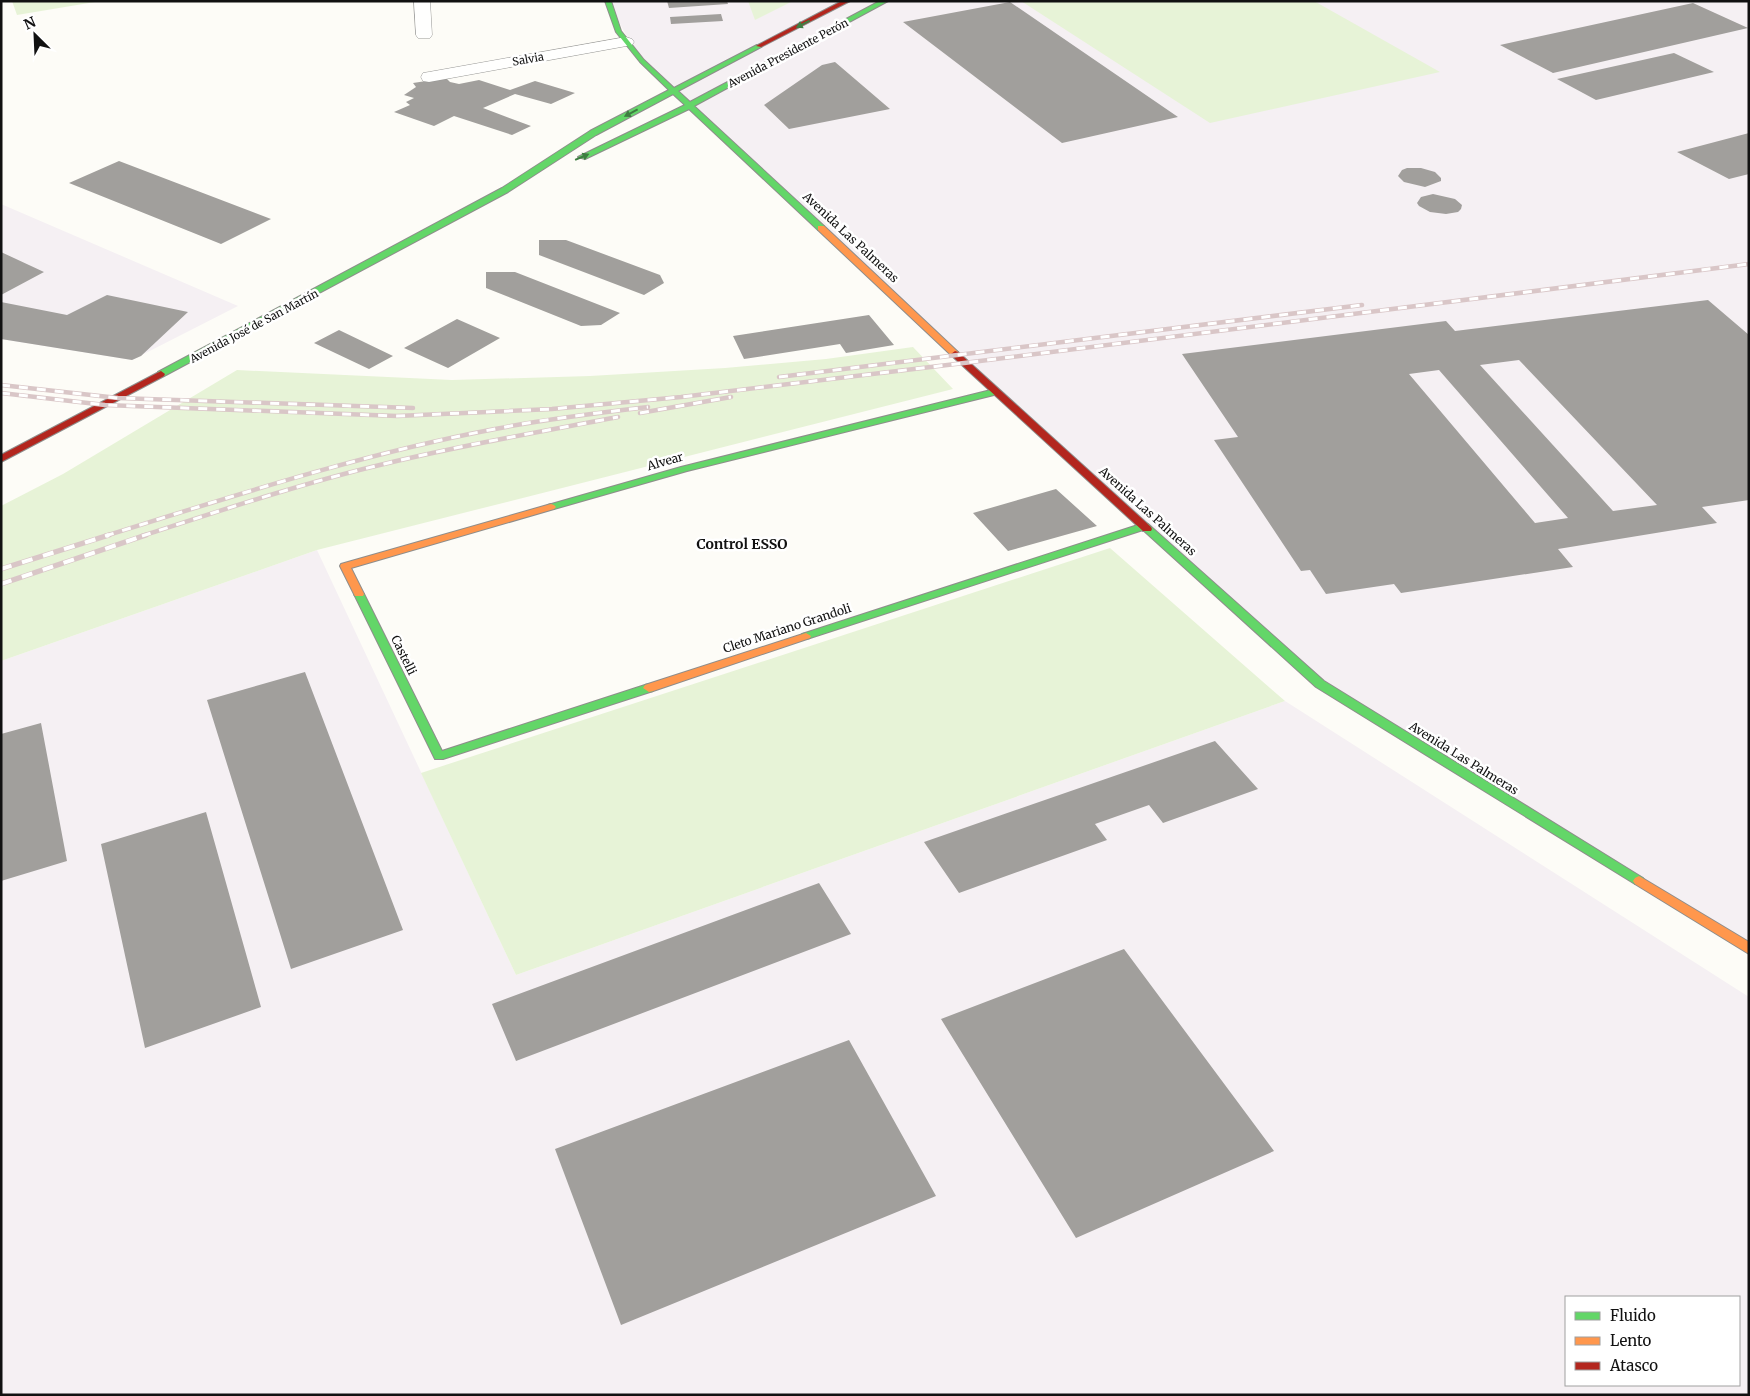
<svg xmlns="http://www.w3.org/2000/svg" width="1750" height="1396" viewBox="0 0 1750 1396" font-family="Merriweather,serif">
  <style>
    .industrial { fill: #f5f0f3; fill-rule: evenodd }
    .green { fill: #e7f3d7 }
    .building { fill: #a19f9c; fill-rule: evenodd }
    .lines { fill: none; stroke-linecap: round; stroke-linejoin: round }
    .street-casing { stroke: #979795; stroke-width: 1 }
    .fast-casing { stroke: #8e8d8b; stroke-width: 2 }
    .slow-casing { stroke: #8e8d8b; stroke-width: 2 }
    .jam-casing { stroke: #8e8d8b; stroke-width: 2 }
    .street { fill: #fffffe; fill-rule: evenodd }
    .fast { fill: #63d668; fill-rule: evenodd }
    .slow { fill: #ff974d; fill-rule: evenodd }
    .jam { fill: #b3261e; fill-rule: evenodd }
    .rail-far1-casing { stroke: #d9c6c7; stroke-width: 4.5 }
    .rail-casing { stroke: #d9c6c7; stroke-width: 5.5 }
    .rail-far1 { stroke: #fff; stroke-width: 3; stroke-dasharray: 9; stroke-linecap: butt }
    .rail { stroke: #fff; stroke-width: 4; stroke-dasharray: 11; stroke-linecap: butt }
    .oneway { fill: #3e7d41 }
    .labels { text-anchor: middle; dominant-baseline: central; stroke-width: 5; stroke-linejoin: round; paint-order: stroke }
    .far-street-label { font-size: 11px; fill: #111; stroke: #fff }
    .street-label { font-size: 12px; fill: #111; stroke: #fff }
    .neighbourhood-label { font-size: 14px; font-weight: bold; fill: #111; stroke: #fff }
  </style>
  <rect width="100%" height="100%" fill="#fdfcf7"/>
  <path class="industrial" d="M 608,1 L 1749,1 L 1749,949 L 1320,684 L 636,54 Z
    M 1,204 L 238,306 L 132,360 L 1,339 Z
    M 317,550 L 516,975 L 1285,701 L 1749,997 L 1749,1395 L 1,1395 L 1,661 ZM 1566,1297 L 1739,1297 L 1739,1385 L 1566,1385 Z"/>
  <path class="green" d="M 12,1 L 101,1 L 17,15 Z
    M 748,1 L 793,1 L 755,20 Z
    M 1021,1 L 1314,1 L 1440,72 L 1210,123 Z
    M 913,347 L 953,389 L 317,550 L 1,661 L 1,506 L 63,474 L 237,370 L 452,380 L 590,376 L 725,368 L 826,359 Z
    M 1110,548 L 1285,701 L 516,975 L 421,773 Z"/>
  <path class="building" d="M 667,1 L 727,1 L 728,4 L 669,8 Z
    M 1010,2 L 1178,117 L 1062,143 L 903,22 Z
    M 1693,3 L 1748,28 L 1553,73 L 1500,45 Z
    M 721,14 L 723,21 L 671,24 L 670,17 Z
    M 1674,53 L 1714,72 L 1596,100 L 1557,79 Z
    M 835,62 L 890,109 L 789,129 L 764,105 L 822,65 Z
    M 446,78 L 450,82 L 459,84 L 479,80 L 510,90 L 535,81 L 575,93 L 551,104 L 515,94 L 483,108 L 531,126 L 512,135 L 454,116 L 434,126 L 394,112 L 410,105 L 406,102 L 414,98 L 404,95 L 416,87 L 413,83 Z
    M 1749,133 L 1749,174 L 1729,179 L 1677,152 Z
    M 119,161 L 271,219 L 221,244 L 69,183 Z
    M 1407,168 L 1421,168 L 1435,172 L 1441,178 L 1441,181 L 1425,187 L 1404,182 L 1398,176 L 1402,170 Z
    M 1433,194 L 1455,199 L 1462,205 L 1461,209 L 1458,212 L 1446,214 L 1430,212 L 1419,206 L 1417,203 L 1421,197 Z
    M 539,240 L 566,240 L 660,275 L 664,283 L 644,295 L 539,255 Z
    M 1,252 L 44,272 L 1,295 Z
    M 486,272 L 515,272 L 620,313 L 601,325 L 581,326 L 486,288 Z
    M 107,295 L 188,312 L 141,356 L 132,360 L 1,339 L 1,302 L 67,315 Z
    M 1708,300 L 1749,335 L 1749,500 L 1702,507 L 1717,523 L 1558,549 L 1573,567 L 1401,593 L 1394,584 L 1326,594 L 1310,570 L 1301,571 L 1214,440 L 1238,437 L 1182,354 L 1446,321 L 1455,331 ZM 1519,360 L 1657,505 L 1613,511 L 1480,365 ZM 1439,370 L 1568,518 L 1535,523 L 1409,374 Z
    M 869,315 L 894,345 L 846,353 L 840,344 L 744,359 L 733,336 Z
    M 457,319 L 500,338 L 448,368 L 404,348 Z
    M 339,330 L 393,356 L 369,369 L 314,343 Z
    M 1056,489 L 1097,526 L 1008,551 L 973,513 Z
    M 305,672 L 403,930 L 291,969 L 207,700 Z
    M 41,723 L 67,861 L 1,881 L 1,734 Z
    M 1215,741 L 1258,789 L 1163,823 L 1149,805 L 1095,824 L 1107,840 L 959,893 L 924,842 Z
    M 206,812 L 261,1007 L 145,1048 L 101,844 Z
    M 819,883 L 851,934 L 516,1061 L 492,1004 Z
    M 1124,949 L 1274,1151 L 1076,1238 L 941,1019 Z
    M 849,1040 L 936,1196 L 621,1325 L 555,1149 Z"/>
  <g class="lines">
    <g class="street-casing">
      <path id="street" d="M 414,1 L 430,1 L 432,35 L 430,38 L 418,38 L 416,35 Z
        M 626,37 L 632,39 L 634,42 L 632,45 L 429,82 L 423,81 L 421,77 L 423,73 L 429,72 Z"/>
    </g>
    <g class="fast-casing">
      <path id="fast" d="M 605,1 L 611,1 L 621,31 L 644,60 L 674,88 L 757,45 L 761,45 L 761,47 L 678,91 L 690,102 L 880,1 L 888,1 L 694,106 L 824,226 L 824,230 L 818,230 L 689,109 L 585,159 L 578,157 L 685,105 L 673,94 L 596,135 L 508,192 L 164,376 L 158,376 L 158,372 L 502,188 L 590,131 L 669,90 L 640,62 L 616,32 Z
        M 995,389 L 998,390 L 998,394 L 687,471 L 554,509 L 548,509 L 546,507 L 548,505 L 681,467 Z
        M 1144,523 L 1148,524 L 1324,681 L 1643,878 L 1645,881 L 1643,884 L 1635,884 L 1316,687 L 1143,530 L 810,638 L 806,639 L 801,636 L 802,634 Z
        M 359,591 L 364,594 L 442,751 L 645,685 L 649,684 L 655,688 L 653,691 L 443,759 L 435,759 L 354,594 Z"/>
    </g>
    <g class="slow-casing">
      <path id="slow" d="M 818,226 L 824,226 L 958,352 L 958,356 L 952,356 L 818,230 Z
        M 551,504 L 554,505 L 556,507 L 554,509 L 351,568 L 364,594 L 363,596 L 355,596 L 340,566 L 341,564 Z
        M 806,633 L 811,636 L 810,638 L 653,691 L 649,692 L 643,688 L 645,685 Z
        M 1639,876 L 1749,942 L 1749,954 L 1635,884 L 1633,881 L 1635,878 Z"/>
    </g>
    <g class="jam-casing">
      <path id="jam" d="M 842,1 L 850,1 L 761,47 L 756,46 Z
        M 955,351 L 958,352 L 1151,527 L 1152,529 L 1151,531 L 1143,531 L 952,356 L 951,354 Z
        M 161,371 L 165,374 L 164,376 L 1,462 L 1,455 Z"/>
    </g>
    <use href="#street" class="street"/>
    <use href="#fast" class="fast"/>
    <use href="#slow" class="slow"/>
    <use href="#jam" class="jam"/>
    <g class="rail-far1-casing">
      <path id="rail-far1" d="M 779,377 L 1362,305
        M 1,385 L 118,398 L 413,408
        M 1,393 L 105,405 L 397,416 L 552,409 L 681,397 L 964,363 L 1749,264
        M 640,413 L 731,397
        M 105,536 C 233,496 362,454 495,429 C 545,419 597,413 648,407
        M 142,536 C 222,510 303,483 384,464 C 462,445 540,432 618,417"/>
    </g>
    <g class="rail-casing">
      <path id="rail" d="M 1,569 L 109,535
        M 1,584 L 146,535"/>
    </g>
    <use href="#rail-far1" class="rail-far1"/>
    <use href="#rail" class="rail"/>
  </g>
  <defs><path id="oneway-solid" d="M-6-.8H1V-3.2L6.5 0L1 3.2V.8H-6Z" transform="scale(1.25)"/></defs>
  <g class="oneway">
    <use href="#oneway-solid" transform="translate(803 24) rotate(153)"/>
    <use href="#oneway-solid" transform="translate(631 113) rotate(152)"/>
    <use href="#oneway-solid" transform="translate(582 157) rotate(-23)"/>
  </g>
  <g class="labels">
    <g class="far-street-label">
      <text transform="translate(788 53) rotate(-28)">Avenida Presidente Perón</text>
      <text transform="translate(528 59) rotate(-10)">Salvia</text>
      <text transform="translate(254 326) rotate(-28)">Avenida José de San Martín</text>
    </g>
    <g class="street-label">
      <text transform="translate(851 237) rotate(43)">Avenida Las Palmeras</text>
      <text transform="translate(665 461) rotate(-16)">Alvear</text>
      <text transform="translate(1148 511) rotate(42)">Avenida Las Palmeras</text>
      <text transform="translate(787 628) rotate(-18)">Cleto Mariano Grandoli</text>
      <text transform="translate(404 655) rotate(64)">Castelli</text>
      <text transform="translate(1464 758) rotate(32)">Avenida Las Palmeras</text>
    </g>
    <g class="neighbourhood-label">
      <text x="742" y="544">Control ESSO</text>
    </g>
  </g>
  <rect width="1750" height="1396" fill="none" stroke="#111111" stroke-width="5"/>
  <rect x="1565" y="1296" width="175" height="90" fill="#ffffff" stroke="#a0a0a0"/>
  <rect x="1575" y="1312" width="25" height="8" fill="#63d668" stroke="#a0a0a0"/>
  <text x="1610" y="1321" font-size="15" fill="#111111">Fluido</text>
  <rect x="1575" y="1337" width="25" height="8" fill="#ff974d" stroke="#a0a0a0"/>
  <text x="1610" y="1346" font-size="15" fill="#111111">Lento</text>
  <rect x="1575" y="1362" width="25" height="8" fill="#b3261e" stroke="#a0a0a0"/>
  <text x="1610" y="1371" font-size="15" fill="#111111">Atasco</text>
  <g transform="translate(35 35) rotate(336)" stroke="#ffffff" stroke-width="4" paint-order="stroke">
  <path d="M0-4L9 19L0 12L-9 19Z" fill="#111111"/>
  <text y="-8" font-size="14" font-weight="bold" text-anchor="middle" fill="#111111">N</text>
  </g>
</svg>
